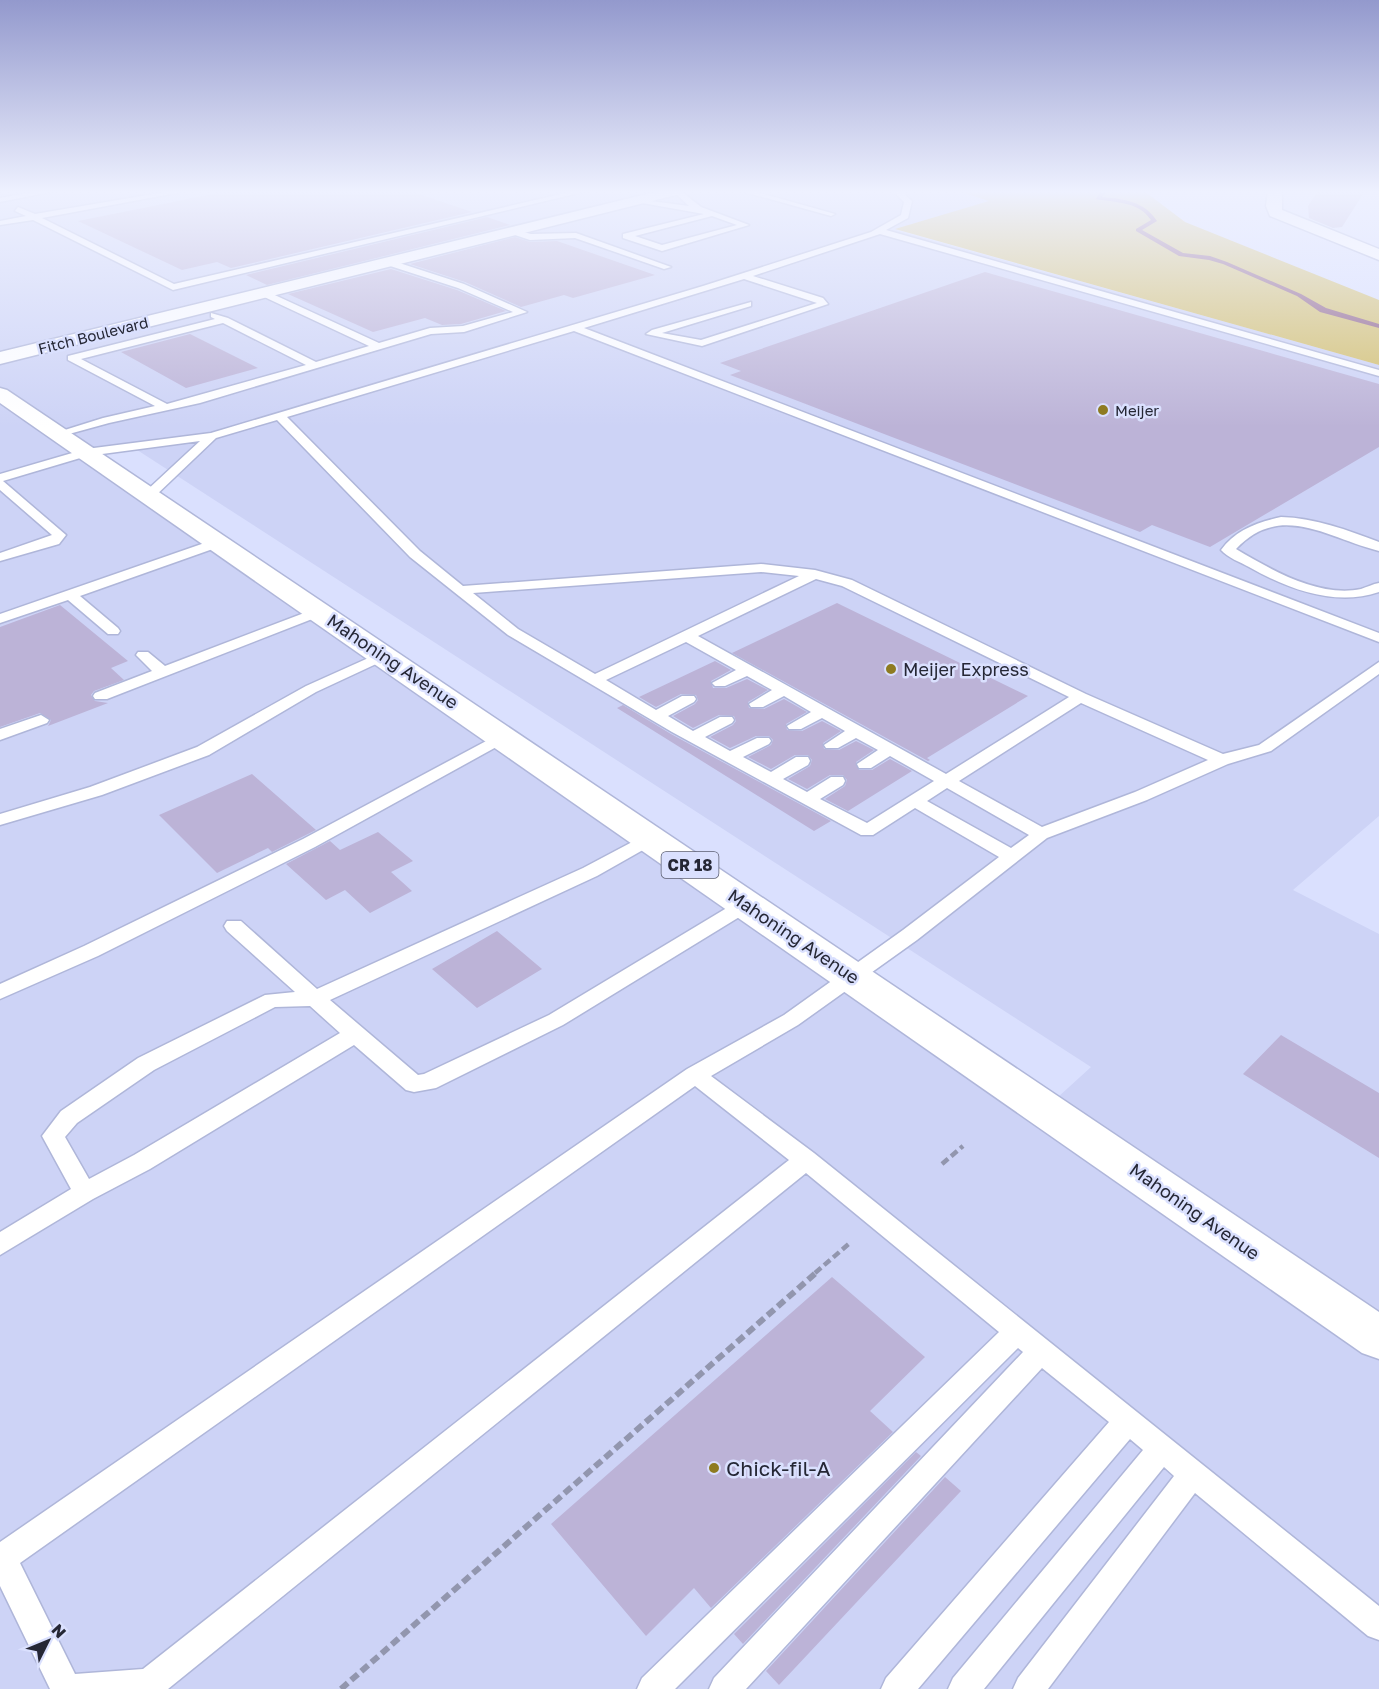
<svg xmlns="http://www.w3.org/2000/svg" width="1379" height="1689" viewBox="0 0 1379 1689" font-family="'Golos Text',sans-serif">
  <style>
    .built { fill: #cdd3f6; fill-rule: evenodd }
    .green { fill: #d3bf6c }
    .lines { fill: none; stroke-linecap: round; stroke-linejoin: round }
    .stream { fill: #8a5b83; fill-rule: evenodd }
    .building { fill: #bcb3d7 }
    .service-casing { stroke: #afb6d9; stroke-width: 3 }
    .minor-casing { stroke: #afb6d9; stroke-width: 3 }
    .primary-casing { stroke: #afb6d9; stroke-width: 3 }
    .path-far1 { stroke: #9296ae; stroke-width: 4.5; stroke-dasharray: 8 4; stroke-linecap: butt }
    .path { stroke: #9296ae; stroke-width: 6; stroke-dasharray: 9 4.5; stroke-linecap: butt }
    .service { fill: #fff; fill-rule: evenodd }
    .minor { fill: #fff; fill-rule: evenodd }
    .primary { fill: #fff; fill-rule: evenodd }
    .poi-dot { fill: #8e7b21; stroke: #dae0fe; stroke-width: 2 }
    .labels { text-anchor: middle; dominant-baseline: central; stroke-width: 5; stroke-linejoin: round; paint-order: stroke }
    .far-street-label { font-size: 15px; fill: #252735; stroke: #dae0fe }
    .far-poi-label { font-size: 15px; fill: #252735; stroke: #dae0fe; text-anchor: start }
    .shield { fill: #dae0fe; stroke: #5b5e71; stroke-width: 1.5 }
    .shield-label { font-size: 16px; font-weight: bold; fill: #252735 }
    .street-label { font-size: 18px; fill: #252735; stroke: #dae0fe }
    .poi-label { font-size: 18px; fill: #252735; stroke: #dae0fe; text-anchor: start }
    .near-poi-label { font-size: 21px; fill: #252735; stroke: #dae0fe; text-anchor: start }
  </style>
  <rect width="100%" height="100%" fill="#dae0fe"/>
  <path class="built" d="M 0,191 L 958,191 L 990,201 L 896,230 L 1379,365 L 1379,816 L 1293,890 L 1379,934 L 1379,1689 L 0,1689 ZM 131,446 L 1091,1067 L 1046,1108 L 93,457 Z"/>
  <path class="green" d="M 958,191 L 1144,191 L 1185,222 L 1379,300 L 1379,365 L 895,229 L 989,201 Z"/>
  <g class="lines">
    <path class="stream" d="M 1101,191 L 1107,191 L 1102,197 C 1124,199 1144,201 1157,221 L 1142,230 L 1183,253 L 1210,256 L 1227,262 L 1301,294 L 1326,308 L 1379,324 L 1379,328 L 1320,312 L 1297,296 L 1223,264 L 1209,260 L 1179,256 L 1136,231 L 1136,229 L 1151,220 C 1138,201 1116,203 1096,199 Z"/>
  </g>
  <path class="building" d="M 228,191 L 410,191 L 472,212 L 231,268 L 217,262 L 182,270 L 78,221 Z
    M 1318,191 L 1365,191 L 1342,227 L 1333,228 L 1309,218 L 1308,206 Z
    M 487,217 L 510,225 L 267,285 L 246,275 Z
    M 515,237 L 530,242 L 557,241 L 655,275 L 573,298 L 564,295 L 521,307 L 465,282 L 410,264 Z
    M 391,269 L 457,290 L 506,311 L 461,324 L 442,325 L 425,318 L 373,332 L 288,294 Z
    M 985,272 L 1379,384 L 1379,447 L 1210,547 L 1152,525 L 1140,532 L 730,375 L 741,371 L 720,363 Z
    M 190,334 L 258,368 L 186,388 L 121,352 Z
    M 837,603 L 1028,696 L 927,758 L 930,760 L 928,761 L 732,653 Z
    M 60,605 L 128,661 L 111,668 L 124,680 L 94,691 L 91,695 L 95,701 L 108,703 L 48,726 L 51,720 L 40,713 L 0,727 L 0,627 Z
    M 715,661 L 731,670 L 711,681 L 713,688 L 726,688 L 747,679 L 768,690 L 748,702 L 749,708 L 764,709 L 784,699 L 807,712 L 786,724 L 787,730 L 802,731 L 822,721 L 841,731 L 823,743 L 824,749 L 839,750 L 856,741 L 874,750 L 856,762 L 859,770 L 872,770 L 890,759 L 912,771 L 848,811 L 825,799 L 845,786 L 847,780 L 843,775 L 830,775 L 807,789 L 788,779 L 810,766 L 812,760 L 808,755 L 795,755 L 771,769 L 748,757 L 771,745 L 773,740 L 769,736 L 756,736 L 730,748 L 710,737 L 733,725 L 736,721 L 734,716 L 719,715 L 693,728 L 673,716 L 695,704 L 698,700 L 696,695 L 681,694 L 656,707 L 639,697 Z
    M 623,705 L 671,734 L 831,821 L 814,831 L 617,708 Z
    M 252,774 L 316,830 L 272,852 L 268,848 L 217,873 L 159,815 Z
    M 378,832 L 413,861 L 391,872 L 412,891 L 370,913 L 345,890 L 326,900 L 286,864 L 330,841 L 340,850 Z
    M 497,931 L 542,969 L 477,1008 L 432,969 Z
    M 1281,1035 L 1379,1093 L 1379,1158 L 1243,1074 Z
    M 832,1277 L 925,1357 L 870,1411 L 893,1432 L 711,1608 L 694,1588 L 646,1636 L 551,1524 Z
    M 916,1452 L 921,1456 L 743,1644 L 734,1634 Z
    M 945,1477 L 961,1491 L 779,1685 L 766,1671 Z"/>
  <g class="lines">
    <g class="service-casing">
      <path id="service" d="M 39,191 L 55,191 L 0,202 L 0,198 Z
        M 171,191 L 187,191 L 42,218 L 174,284 L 574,191 L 587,191 L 173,290 L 33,220 L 0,225 L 0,221 L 26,216 L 15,211 L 18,207 L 35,214 Z
        M 673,191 L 681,191 L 701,207 L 749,225 L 662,251 L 623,238 L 623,234 L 704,214 L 631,201 L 635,199 L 689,206 ZM 712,216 L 737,225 L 662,245 L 635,236 Z
        M 741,191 L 753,191 L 835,214 L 831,216 Z
        M 893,191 L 901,191 L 912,201 L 908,218 L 886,230 L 1379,370 L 1379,376 L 880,234 L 753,276 L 823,298 L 828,304 L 702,346 L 646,334 L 652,330 L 751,302 L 751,306 L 662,333 L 701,340 L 817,303 L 744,279 L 584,328 L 1379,633 L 1379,642 L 574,331 L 287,417 L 420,551 L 463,586 L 761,564 L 815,570 L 852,580 L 1086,694 L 1223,754 L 1259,745 L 1379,662 L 1379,674 L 1271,751 L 1228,764 L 1147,800 L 1047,838 L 917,940 L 798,1025 L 711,1076 L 814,1153 L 1379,1606 L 1379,1640 L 1368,1636 L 1195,1493 L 1048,1689 L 1013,1689 L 1018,1678 L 1174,1476 L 1164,1467 L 984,1689 L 948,1689 L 953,1678 L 1143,1450 L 1130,1439 L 918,1689 L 881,1689 L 886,1678 L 1109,1422 L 1042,1368 L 746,1689 L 709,1689 L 714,1678 L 1023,1352 L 1018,1348 L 675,1689 L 637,1689 L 642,1678 L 999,1332 L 806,1173 L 168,1689 L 50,1689 L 0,1586 L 0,1542 L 687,1069 L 784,1015 L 903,930 L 999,857 L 915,808 L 873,835 L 861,835 L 672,732 L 508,635 L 410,557 L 277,420 L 216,438 L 153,498 L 145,498 L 145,492 L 200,441 L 87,456 L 3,481 L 66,535 L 59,544 L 0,561 L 0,553 L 52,535 L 0,490 L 0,474 L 86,449 L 211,433 L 703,286 L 871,232 L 901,215 L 904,202 ZM 761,572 L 799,576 L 595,674 L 518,629 L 473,593 ZM 816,579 L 842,586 L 1069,697 L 946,774 L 698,636 ZM 686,642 L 736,670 L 712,683 L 715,686 L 725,686 L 747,676 L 772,690 L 749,704 L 751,707 L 763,707 L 784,696 L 811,712 L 787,726 L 789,729 L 801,729 L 822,718 L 845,731 L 824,745 L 826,748 L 838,748 L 856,738 L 878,750 L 857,764 L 859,768 L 871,768 L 890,756 L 934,781 L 867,823 L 820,799 L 843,785 L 845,781 L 843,777 L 831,777 L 807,792 L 783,779 L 808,765 L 810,761 L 808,757 L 796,757 L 771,772 L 743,757 L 769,744 L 771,741 L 769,738 L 757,738 L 730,751 L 705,737 L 732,723 L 734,720 L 732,717 L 720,717 L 693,731 L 668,716 L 694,702 L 696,699 L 694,696 L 682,696 L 656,710 L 606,680 ZM 1081,703 L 1208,760 L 1135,792 L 1042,827 L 959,781 ZM 947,788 L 1029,835 L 1011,848 L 927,801 ZM 695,1086 L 789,1160 L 143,1669 L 75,1674 L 20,1563 Z
        M 512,229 L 531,234 L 576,233 L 671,267 L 664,269 L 575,238 L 530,240 L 509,233 Z
        M 387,259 L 464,284 L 527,312 L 464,332 L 431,334 L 200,403 L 109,423 L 58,437 L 52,434 L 103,418 L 155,406 L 68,360 L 68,356 L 215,319 L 211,317 L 211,313 L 228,318 L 316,362 L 369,346 L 260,295 L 260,291 L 266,291 L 379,343 L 430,328 L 463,326 L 513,312 L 458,288 L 384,264 L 384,260 ZM 223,323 L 306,365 L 167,404 L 81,359 Z
        M 1281,517 C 1316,518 1347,530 1379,542 L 1379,551 C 1329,539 1281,501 1236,549 C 1270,569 1319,598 1361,589 C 1367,587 1373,584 1379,583 L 1379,592 C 1335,607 1288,589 1249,567 C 1240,562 1228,558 1221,550 C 1235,530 1258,522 1281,517 Z
        M 219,538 L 226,542 L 224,545 L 80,596 L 118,628 L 120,631 L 118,634 L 108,634 L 68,600 L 0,623 L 0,614 Z
        M 320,607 L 325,608 L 325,614 L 107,699 L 95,699 L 93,696 L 95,693 L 152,671 L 136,655 L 138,652 L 148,652 L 165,666 Z
        M 384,651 L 391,655 L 389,658 L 316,692 L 209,755 L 102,795 L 0,825 L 0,814 L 90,787 L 197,747 L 306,686 Z
        M 41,715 L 49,720 L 47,723 L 0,740 L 0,729 Z
        M 503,732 L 511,737 L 509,740 L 315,847 L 98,956 L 0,999 L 0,984 L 84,946 L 303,839 Z
        M 651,832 L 657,834 L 660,838 L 657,842 L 597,876 L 330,1000 L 418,1075 L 424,1074 L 549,1015 L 740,900 L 754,900 L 756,904 L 754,908 L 563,1025 L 436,1088 L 414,1092 L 406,1090 L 354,1045 L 150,1169 L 93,1199 L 0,1255 L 0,1232 L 71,1189 L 42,1136 L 61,1111 L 138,1058 L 265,995 L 295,992 L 227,931 L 224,926 L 227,921 L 241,921 L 317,989 L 583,868 ZM 310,1006 L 340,1033 L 134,1155 L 89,1179 L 65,1137 L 77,1123 L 154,1070 L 275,1007 Z"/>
    </g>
    <g class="minor-casing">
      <path id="minor" d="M 659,191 L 682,191 L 680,194 L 0,364 L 0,352 Z
        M 1268,191 L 1282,191 L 1282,210 L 1379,249 L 1379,260 L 1270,216 L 1266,206 Z"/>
    </g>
    <g class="primary-casing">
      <path id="primary" d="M 0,388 L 7,390 L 1379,1312 L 1379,1359 L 1362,1353 L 0,403 Z"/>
    </g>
    <path class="path-far1" d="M 942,1164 L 963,1146
      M 815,1273 L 851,1242"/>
    <path class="path" d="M 341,1689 L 817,1272"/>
    <use href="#service" class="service"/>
    <use href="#minor" class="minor"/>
    <use href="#primary" class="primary"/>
  </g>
  <linearGradient id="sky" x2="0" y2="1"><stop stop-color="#9399cd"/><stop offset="0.45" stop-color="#eef1ff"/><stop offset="1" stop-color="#eef1ff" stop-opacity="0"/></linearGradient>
  <rect width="1379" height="427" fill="url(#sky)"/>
  <g class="poi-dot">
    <circle cx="1103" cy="410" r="6"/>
    <circle cx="891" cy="669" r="6"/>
    <circle cx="714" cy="1468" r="6"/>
  </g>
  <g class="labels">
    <g class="far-street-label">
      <text transform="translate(93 335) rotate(-14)">Fitch Boulevard</text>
    </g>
    <g class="far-poi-label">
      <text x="1115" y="410">Meijer</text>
    </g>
    <rect class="shield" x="661.5" y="852" width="57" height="26" rx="4.5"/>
    <g class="shield-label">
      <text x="690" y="865">CR 18</text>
    </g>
    <g class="street-label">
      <text transform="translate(393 661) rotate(34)">Mahoning Avenue</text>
      <text transform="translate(794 936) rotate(34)">Mahoning Avenue</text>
      <text transform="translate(1195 1211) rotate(35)">Mahoning Avenue</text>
    </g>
    <g class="poi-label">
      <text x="903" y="669">Meijer Express</text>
    </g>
    <g class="near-poi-label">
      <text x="726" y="1468">Chick-fil-A</text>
    </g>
  </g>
  <g transform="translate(48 1641) rotate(47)" stroke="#dae0fe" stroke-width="4.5" paint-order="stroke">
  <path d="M0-4.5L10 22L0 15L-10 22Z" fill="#252735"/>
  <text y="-9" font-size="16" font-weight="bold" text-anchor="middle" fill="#252735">N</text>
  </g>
</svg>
